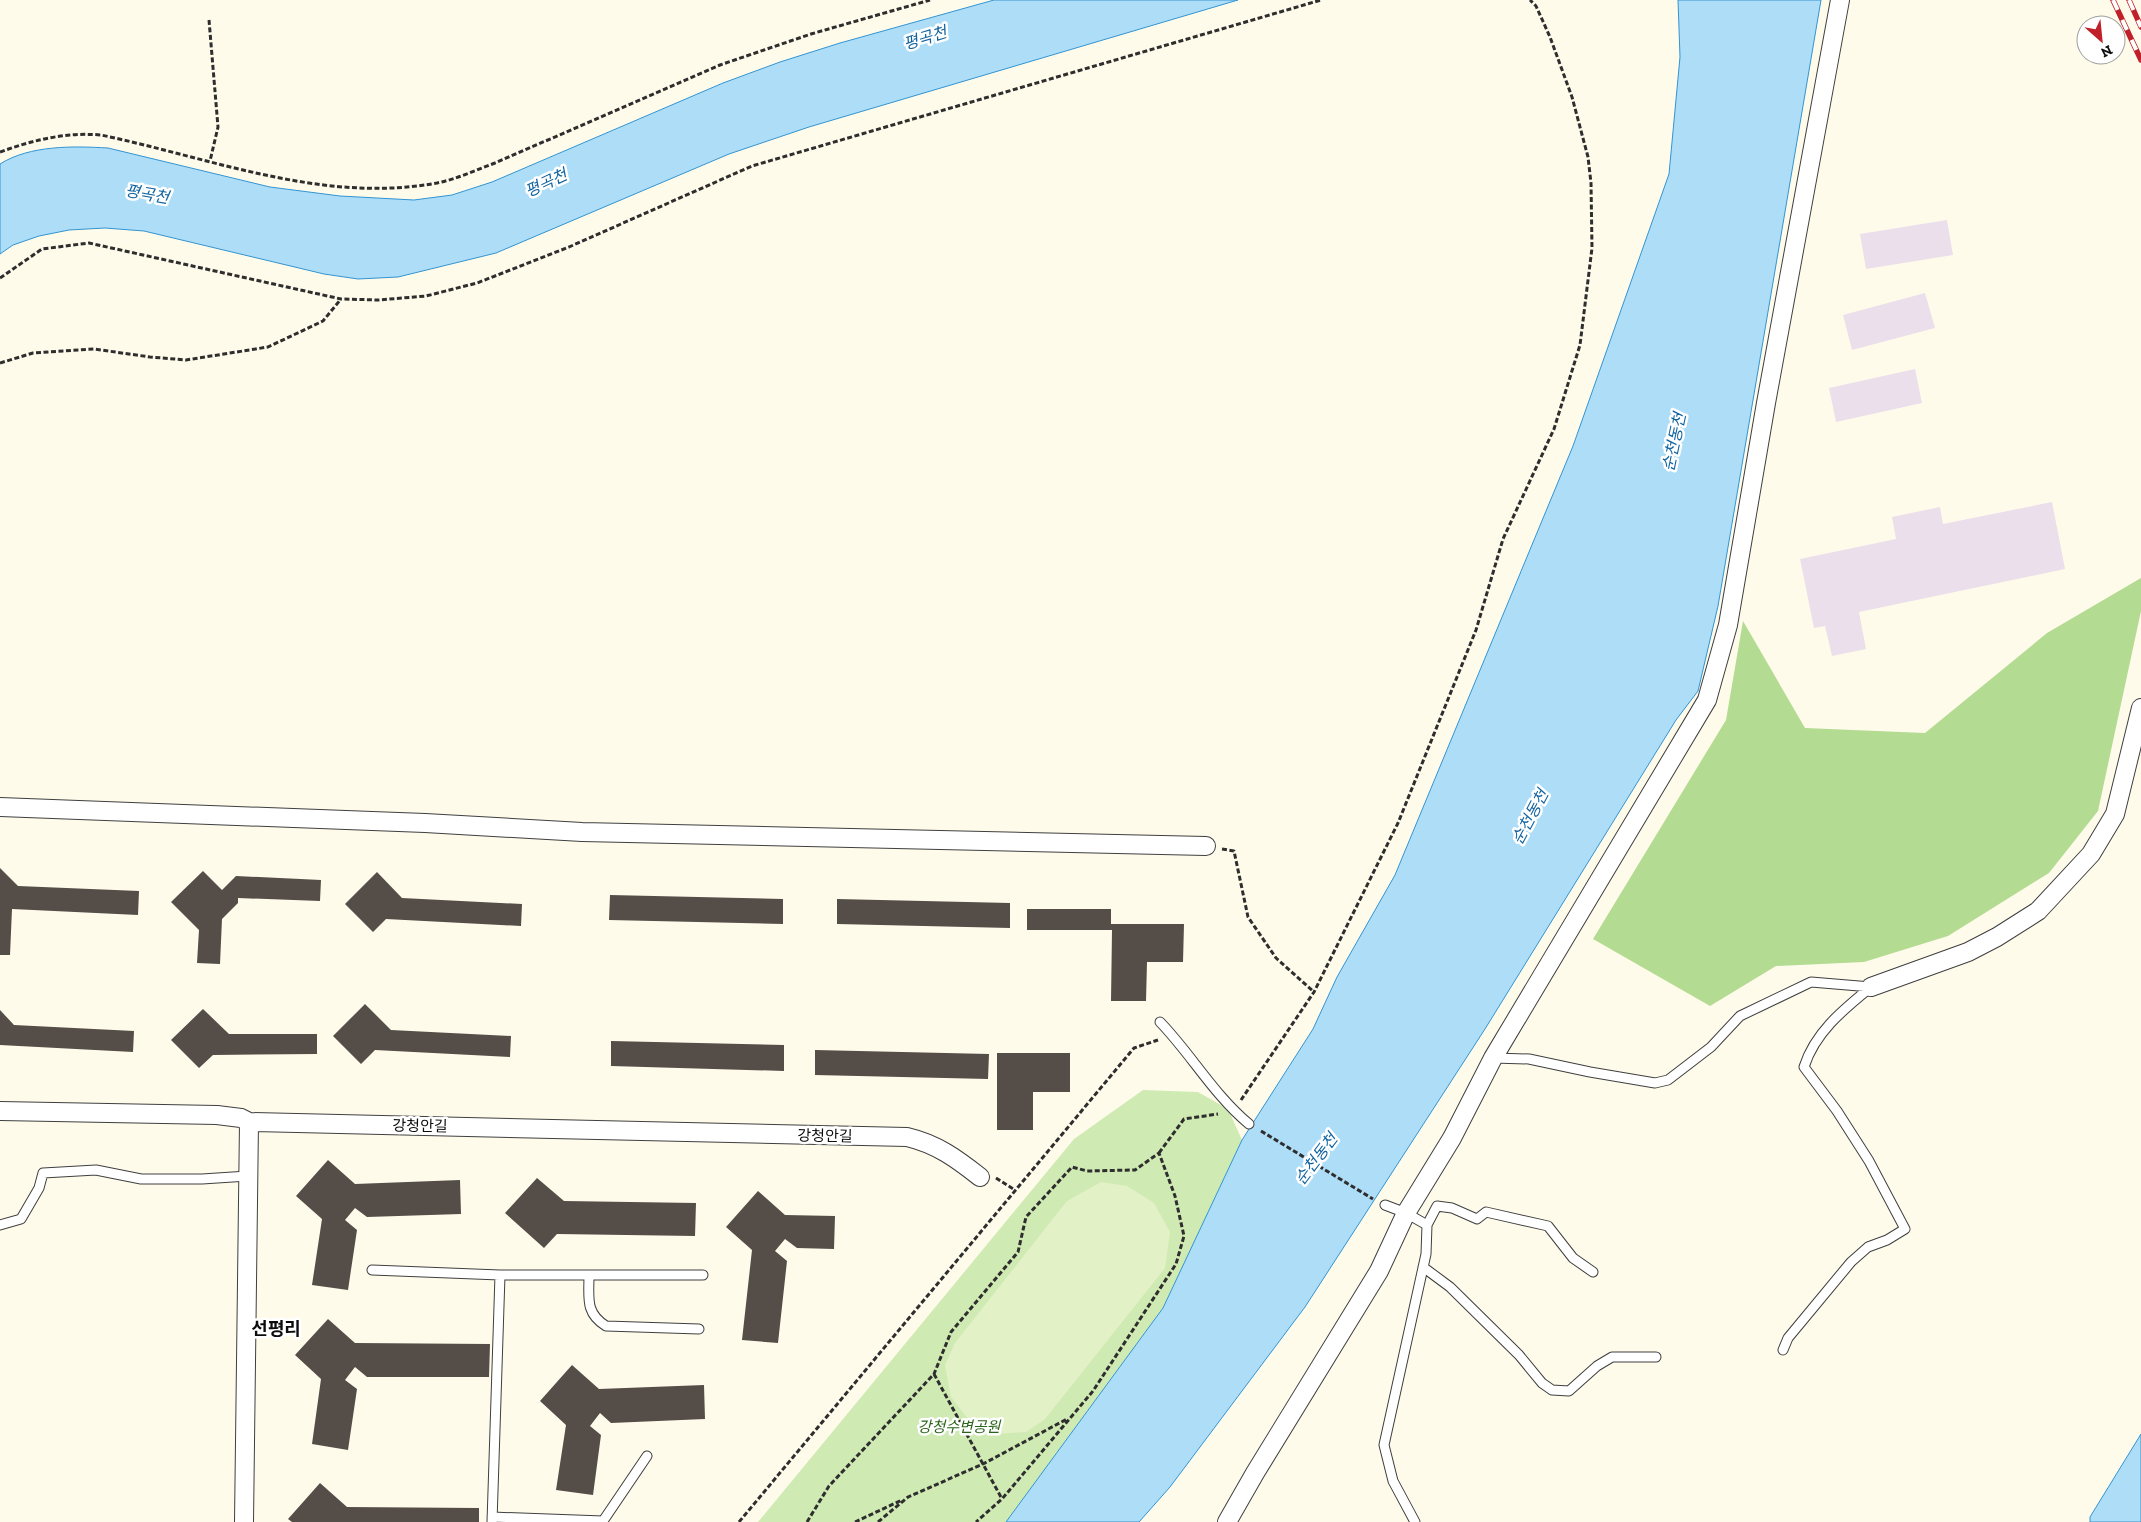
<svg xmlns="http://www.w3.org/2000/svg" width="2141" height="1522" viewBox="0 0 2141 1522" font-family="'Zilla Slab','Noto Sans KR',serif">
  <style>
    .industrial { fill: #eadfeb }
    .green { fill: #d0eab4 }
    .forest { fill: #b4db92 }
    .pitch { fill: #e2f1c6 }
    .water { fill: #aeddf8; stroke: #3294d1 }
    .building { fill: #554d48 }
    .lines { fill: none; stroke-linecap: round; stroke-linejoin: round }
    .lane-casing { stroke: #3f3f3f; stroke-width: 11 }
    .street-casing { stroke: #3f3f3f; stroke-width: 20 }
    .path { stroke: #2e2e2e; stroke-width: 3; stroke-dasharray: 5 2.5; stroke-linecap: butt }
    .lane { stroke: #fff; stroke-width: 9 }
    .street { stroke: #fff; stroke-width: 18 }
    .rail-casing { stroke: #c02029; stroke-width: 5.5 }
    .rail { stroke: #fff; stroke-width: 4; stroke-dasharray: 11; stroke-linecap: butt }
    .labels { text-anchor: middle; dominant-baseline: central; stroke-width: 5; stroke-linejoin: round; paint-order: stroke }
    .street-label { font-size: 15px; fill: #0c0c0c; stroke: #fff }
    .park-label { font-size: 15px; font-style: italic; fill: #2b651b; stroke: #fff }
    .water-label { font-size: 16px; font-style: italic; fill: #1264a1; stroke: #fff }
    .quarter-label { font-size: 18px; font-weight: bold; fill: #0c0c0c; stroke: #fff }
  </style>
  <rect width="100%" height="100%" fill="#fffbeb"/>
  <path class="industrial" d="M 1947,220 L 1953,255 L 1866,269 L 1860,234 Z
    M 1925,293 L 1935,328 L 1852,350 L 1843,315 Z
    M 1915,369 L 1922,403 L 1836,422 L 1829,388 Z
    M 2052,502 L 2065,569 L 1859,612 L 1866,649 L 1832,656 L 1825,626 L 1814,628 L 1800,559 L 1896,539 L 1892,517 L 1940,507 L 1943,524 Z"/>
  <path class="green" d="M 1143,1090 L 1198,1092 L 1228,1109 L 1242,1140 L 1163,1308 L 1006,1522 L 758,1522 L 1074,1139 Z"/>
  <path class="forest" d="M 2141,578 L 2141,611 L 2098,811 L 2049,873 L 1948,936 L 1864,962 L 1776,966 L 1710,1006 L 1593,939 L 1726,720 L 1743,621 L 1805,728 L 1925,733 L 2047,633 Z"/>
  <path class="pitch" d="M 1101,1182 L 1127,1186 L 1154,1203 L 1170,1232 L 1165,1268 L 1045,1419 L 1026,1432 L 993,1434 L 968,1419 L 951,1397 L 945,1365 L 955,1343 L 1067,1201 Z"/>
  <path class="water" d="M 994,0 L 1238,0 L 809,127 L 729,154 L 496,253 L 398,277 L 358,279 L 324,274 L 144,231 L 105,228 L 69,230 L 39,236 L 13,245 L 0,254 L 0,164 C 30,145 74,146 108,148 L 270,187 L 340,196 L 414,200 L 452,195 L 492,182 L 723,83 L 780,62 L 840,43 Z
    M 1678,0 L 1821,0 L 1718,606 L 1698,691 L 1676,720 L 1485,1029 L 1305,1307 L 1170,1487 L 1139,1522 L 1006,1522 L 1163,1308 L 1242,1140 L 1313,1029 L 1337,977 L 1395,875 L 1573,446 L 1669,174 L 1680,57 Z
    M 2141,1434 L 2141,1522 L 2090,1522 L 2090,1517 Z"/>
  <path class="building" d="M 0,868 L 18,886 L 139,891 L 138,915 L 12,909 L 10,955 L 0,955 Z
    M 203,871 L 222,890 L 236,876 L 321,880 L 320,901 L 238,898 L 238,903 L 222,919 L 220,964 L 197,963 L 199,930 L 171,902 Z
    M 377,872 L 402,898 L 522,904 L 521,926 L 386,919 L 373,932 L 345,904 Z
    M 610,895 L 783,899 L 783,924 L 609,920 Z
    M 837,899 L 1010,903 L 1010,928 L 837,924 Z
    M 1027,909 L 1111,909 L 1111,924 L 1184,924 L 1183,962 L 1147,962 L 1146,1001 L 1111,1001 L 1112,930 L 1027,930 Z
    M 365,1004 L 391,1030 L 511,1036 L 510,1057 L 375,1050 L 361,1064 L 333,1036 Z
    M 203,1009 L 229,1034 L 317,1034 L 317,1054 L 213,1055 L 199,1068 L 171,1040 Z
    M 0,1010 L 14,1025 L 134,1031 L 133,1052 L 0,1045 Z
    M 611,1041 L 784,1045 L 784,1071 L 611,1066 Z
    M 815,1050 L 989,1054 L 988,1079 L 815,1075 Z
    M 997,1053 L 1070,1053 L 1070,1092 L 1033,1092 L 1033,1130 L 997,1130 Z
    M 328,1160 L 355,1184 L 460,1180 L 461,1214 L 367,1217 L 355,1208 L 345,1220 L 357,1230 L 348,1290 L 312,1285 L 322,1219 L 296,1196 Z
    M 537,1178 L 564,1201 L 696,1203 L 695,1236 L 557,1234 L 544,1248 L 505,1213 Z
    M 758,1191 L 785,1215 L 835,1216 L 834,1249 L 797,1248 L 785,1239 L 775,1251 L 787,1261 L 778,1343 L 742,1340 L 752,1250 L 726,1227 Z
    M 328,1319 L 355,1343 L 490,1344 L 489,1377 L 367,1377 L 355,1367 L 345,1380 L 357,1389 L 348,1450 L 312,1444 L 321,1379 L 295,1355 Z
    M 572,1365 L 599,1389 L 704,1385 L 705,1419 L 611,1423 L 600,1413 L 590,1426 L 601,1435 L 593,1495 L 556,1490 L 566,1425 L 540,1401 Z
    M 320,1483 L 347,1507 L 479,1508 L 479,1522 L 292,1522 L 288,1519 Z"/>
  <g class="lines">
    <g class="lane-casing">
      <path id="lane" d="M 1160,1022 C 1191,1054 1214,1095 1249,1124
        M 1493,1058 L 1529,1059 L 1590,1072 L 1655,1083 L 1668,1080 L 1711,1047 L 1740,1016 L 1811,982 L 1871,987 C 1844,1009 1815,1032 1804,1067 L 1837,1111 L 1869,1161 L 1905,1229 L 1887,1240 L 1868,1247 L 1851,1262 L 1788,1338 L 1783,1350
        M 1385,1205 L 1406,1213 L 1427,1225 L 1426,1254 L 1384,1445 L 1393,1481 L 1415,1522
        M 0,1225 L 21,1219 L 39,1188 L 43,1173 L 96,1170 L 141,1179 L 202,1179 L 248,1176
        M 1427,1225 L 1437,1206 L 1452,1208 L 1477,1219 L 1486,1212 L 1548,1226 L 1573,1258 L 1593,1272
        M 1423,1267 L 1450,1287 L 1519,1355 L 1542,1383 L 1552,1390 L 1569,1391 L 1597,1366 L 1612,1357 L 1656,1357
        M 372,1270 L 500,1275 L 492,1522
        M 500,1275 L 703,1275
        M 589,1275 C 589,1298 585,1313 606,1326 L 699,1329
        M 492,1517 L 603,1521 L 647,1456"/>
    </g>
    <g class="street-casing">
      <path id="street" d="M 0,807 L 425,823 L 582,832 L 1206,846
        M 1871,987 L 1968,952 L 1997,937 L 2038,911 L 2091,854 L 2115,814 L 2141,708
        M 0,1111 L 217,1115 L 241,1118 L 249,1122
        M 244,1522 L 249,1122 L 907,1137 C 937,1144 957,1159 980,1177
        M 1227,1522 L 1255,1473 L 1379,1271 L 1406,1213 L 1452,1138 L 1493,1058 L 1707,700 L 1728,625 L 1766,403 L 1840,0"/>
    </g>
    <path class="path" d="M 209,20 L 218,127 L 210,161
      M 0,152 C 33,140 66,132 101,135 C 211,158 323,204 437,183 C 457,179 476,170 495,163 L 720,65 L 811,34 L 930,0
      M 0,278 L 42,249 L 89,243 L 341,299 L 379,300 L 426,296 L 477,283 L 569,247 L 752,166 L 1321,0
      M 0,363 L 33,353 L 94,349 L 150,357 L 186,360 L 268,347 L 323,321 L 341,299
      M 1222,849 L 1234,851 L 1248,917 L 1276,958 L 1314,992
      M 1241,1100 L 1314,992 L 1398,823 L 1476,630 L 1503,539 L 1554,429 L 1580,345 L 1592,248 L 1591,183 L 1588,157 L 1572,97 L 1550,37 L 1536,6 L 1530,0
      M 1261,1131 L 1373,1199
      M 1159,1153 L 1184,1119 L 1218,1114
      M 996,1178 L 1015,1190
      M 934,1374 L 1002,1499
      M 739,1522 L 1134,1048 L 1158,1040
      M 807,1522 L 829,1486 L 934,1374 L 951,1332 L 1018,1252 L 1026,1217 L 1072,1167 L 1087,1171 L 1135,1170 L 1159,1153 L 1175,1196 L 1184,1236 L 1176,1264 L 1093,1391 L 1002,1499 L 976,1522
      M 855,1522 L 902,1500
      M 878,1522 L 908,1497 L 983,1464 L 1067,1419"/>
    <use href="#lane" class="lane"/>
    <use href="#street" class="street"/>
    <g class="rail-casing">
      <path id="rail" d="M 2113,0 L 2141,60
        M 2129,0 L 2141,27"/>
    </g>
    <use href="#rail" class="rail"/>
  </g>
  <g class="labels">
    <g class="street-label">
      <text transform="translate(420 1126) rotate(1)">강청안길</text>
      <text transform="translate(825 1136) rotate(1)">강청안길</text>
    </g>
    <g class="park-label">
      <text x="959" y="1427">강청수변공원</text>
    </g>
    <g class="water-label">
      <text transform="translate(925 38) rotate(-17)">평곡천</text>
      <text transform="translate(546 183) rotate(-25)">평곡천</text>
      <text transform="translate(147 194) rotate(10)">평곡천</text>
      <text transform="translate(1674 442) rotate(-78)">순천동천</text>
      <text transform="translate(1530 817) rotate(-62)">순천동천</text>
      <text transform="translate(1316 1159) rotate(-53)">순천동천</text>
    </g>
    <g class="quarter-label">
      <text x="276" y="1329">선평리</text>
    </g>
  </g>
  <g transform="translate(2101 40) rotate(153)"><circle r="24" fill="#ffffff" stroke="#9e9e9e"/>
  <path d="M0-4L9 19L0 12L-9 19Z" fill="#c02029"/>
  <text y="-8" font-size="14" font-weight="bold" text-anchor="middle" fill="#0c0c0c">N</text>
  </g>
</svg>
